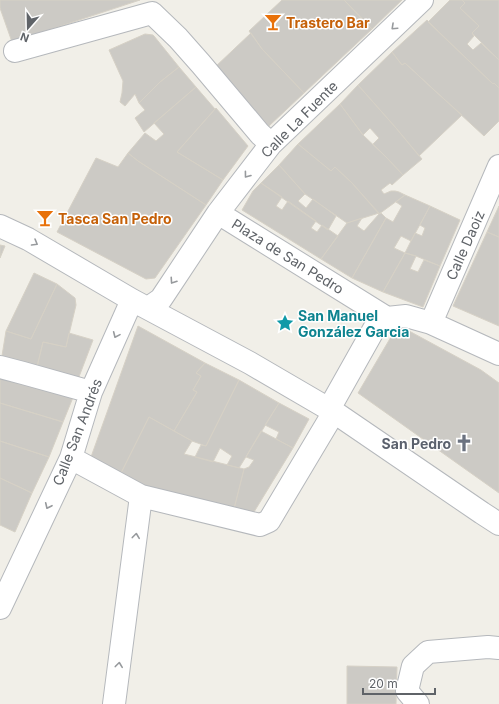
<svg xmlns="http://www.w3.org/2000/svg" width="499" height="704" viewBox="0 0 499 704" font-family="Inter,sans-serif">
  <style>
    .building { fill: #cccac5; stroke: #d6d1c6 }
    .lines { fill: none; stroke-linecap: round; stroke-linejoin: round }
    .minor-casing { stroke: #b5b8bc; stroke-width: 24 }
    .minor { stroke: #fff; stroke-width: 22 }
    .oneway { stroke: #979a9d }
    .labels { text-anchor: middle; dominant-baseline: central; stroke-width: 3; stroke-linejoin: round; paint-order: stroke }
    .food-label { font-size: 14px; font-weight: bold; fill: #c56008; stroke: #fff; text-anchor: start }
    .street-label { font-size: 14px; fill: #5f6368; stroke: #fff }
    .culture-label { font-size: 14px; font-weight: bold; fill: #0d838f; stroke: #fff; text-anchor: start }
    .worship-label { font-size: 14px; font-weight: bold; fill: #5b616d; stroke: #fff; text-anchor: end }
  </style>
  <rect width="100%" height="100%" fill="#f1efe8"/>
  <path class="building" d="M 0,0 L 140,0 L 12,42 L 0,8 Z
    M 282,0 L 344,0 L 372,29 L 304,93 L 262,49 L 249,31 Z
    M 344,0 L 402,0 L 372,29 Z
    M 450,0 L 462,0 L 465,3 L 460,8 L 479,26 L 472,33 L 474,36 L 467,44 L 473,50 L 481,43 L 499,60 L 499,88 L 494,83 L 493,84 L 428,22 Z
    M 462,0 L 499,0 L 499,60 L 472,33 L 479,26 L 460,8 L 465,3 Z
    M 427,20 L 438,31 L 493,84 L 494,83 L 499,88 L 499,121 L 484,136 L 405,63 L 402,65 L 392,52 Z
    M 251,33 L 262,49 L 304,93 L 269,126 L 214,68 Z
    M 145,34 L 153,35 L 154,36 L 179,67 L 160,82 L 139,103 L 135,94 L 125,106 L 120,102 L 122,93 L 123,81 L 109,50 Z
    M 392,52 L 402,65 L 405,63 L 435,91 L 462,115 L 419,156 L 396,128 L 358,85 Z
    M 179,67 L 196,87 L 144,132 L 135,118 L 145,110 L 139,103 L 160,82 Z
    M 358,85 L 396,128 L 422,159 L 403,175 L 387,158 L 373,144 L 379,138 L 370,128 L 363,135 L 340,104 Z
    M 196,87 L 215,109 L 177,152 L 223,180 L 206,205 L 138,161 L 128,153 L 145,133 L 156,141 L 164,134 L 154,123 Z
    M 340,104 L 363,135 L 387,158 L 403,175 L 392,185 L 390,183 L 381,190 L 384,194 L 391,191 L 395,191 L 399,192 L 405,195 L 379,214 L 352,183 L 335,167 L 331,171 L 298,144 Z
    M 216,108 L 248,146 L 223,180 L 177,152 Z
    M 298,144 L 331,171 L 335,167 L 352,183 L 379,213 L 347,223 L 305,194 L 279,165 Z
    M 128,153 L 138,161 L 206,205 L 155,278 L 146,279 L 57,232 L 96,158 L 118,167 Z
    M 279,165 L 305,194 L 298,201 L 306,208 L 313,199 L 336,216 L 328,230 L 261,183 Z
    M 261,183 L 282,197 L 276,206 L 282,210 L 288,201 L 316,221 L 311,228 L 317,232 L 322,225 L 338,236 L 321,259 L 242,210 L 253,191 Z
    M 405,195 L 430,206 L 411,241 L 401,236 L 394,248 L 405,253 L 383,292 L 352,278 L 386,218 L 393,222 L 402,206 L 396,202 Z
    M 430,206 L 460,220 L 440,266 L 416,256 L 405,253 L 415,233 L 422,236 L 425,228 L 420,225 Z
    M 499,206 L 499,237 L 487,232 Z
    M 381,213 L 386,218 L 352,278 L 321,259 L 347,223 L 362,218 L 357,226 L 364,231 L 379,214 Z
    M 487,232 L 499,237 L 499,326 L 453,306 Z
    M 0,245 L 5,246 L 0,258 Z
    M 405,253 L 416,256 L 410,269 L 418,272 L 424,260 L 440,266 L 423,307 L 383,292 Z
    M 34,273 L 57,284 L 31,339 L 6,331 Z
    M 57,284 L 75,298 L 76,305 L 66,347 L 43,342 L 36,371 L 1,362 L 6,331 L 31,339 Z
    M 398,325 L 481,370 L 499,383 L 499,493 L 358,393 Z
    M 138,326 L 205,363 L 196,373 L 201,376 L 193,390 L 197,392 L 174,431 L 149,417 L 120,475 L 91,457 Z
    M 69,333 L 93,340 L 77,382 L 36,371 L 43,342 L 66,347 Z
    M 205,363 L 239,380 L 206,446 L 192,441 L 174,431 L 197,392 L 193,390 L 201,376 L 196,373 Z
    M 0,373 L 74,395 L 63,422 L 0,403 Z
    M 239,380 L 279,403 L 239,468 L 227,465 L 232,456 L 220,448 L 213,462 L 195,457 L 201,445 L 206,446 Z
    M 0,403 L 63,422 L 49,457 L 0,441 Z
    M 279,403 L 309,419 L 293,448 L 276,439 L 279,432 L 265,425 Z
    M 149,417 L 192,441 L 184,454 L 244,469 L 234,509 L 157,491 L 120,475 Z
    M 261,431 L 293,448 L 254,512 L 234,509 L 244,469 L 249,467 L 254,460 L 246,457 Z
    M 0,441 L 49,457 L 32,493 L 0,478 Z
    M 0,478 L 32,493 L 15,532 L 0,525 Z
    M 347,666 L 397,667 L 396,704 L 347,704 Z"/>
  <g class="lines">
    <g class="minor-casing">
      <path id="minor" d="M 15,51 L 152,13 L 178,38 L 201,64 L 260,134 L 271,144
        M 218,213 L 387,318
        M 0,226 L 28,239 L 132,300 L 250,363 L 334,412 L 482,513 L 499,524
        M 148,308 L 161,299 L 218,213 L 271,144 L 422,0
        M 387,318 L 406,316 L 431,323 L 499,354
        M 431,323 L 499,166
        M 0,367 L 23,373 L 91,392
        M 329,409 L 374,329 L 387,318
        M 71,458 L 141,496 L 260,525 L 269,521 L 334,412
        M 0,608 L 71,458 L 91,392 L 132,300
        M 114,704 L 141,496
        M 418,704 L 407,691 L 413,666 L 428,652 L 488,647 L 499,648"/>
    </g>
    <use href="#minor" class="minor"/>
  </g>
  <defs><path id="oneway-chevron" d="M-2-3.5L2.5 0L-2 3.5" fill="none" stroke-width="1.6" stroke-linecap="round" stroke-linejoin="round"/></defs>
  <g class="oneway">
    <use href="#oneway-chevron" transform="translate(394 27) rotate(137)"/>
    <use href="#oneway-chevron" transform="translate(247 175) rotate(127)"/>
    <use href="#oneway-chevron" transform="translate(35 243) rotate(30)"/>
    <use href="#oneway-chevron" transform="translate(173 281) rotate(124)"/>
    <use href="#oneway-chevron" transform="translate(116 335) rotate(114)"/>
    <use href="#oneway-chevron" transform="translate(48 506) rotate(115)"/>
    <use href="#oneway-chevron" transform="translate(136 536) rotate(-83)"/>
    <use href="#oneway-chevron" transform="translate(119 665) rotate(-83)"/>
  </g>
  <defs>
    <g id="bar-bare" transform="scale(1.38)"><path d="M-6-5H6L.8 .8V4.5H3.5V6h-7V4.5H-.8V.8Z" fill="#e8710a" stroke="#fff" stroke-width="2.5" paint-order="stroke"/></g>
    <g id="sight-bare" transform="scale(1.38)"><path d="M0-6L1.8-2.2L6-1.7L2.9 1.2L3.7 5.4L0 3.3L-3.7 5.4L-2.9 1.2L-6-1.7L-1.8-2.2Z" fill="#0f9aa8" stroke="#fff" stroke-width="2.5" paint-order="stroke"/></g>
    <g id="church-bare" transform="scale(1.38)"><path d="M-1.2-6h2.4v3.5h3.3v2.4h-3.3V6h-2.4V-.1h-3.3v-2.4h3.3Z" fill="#6b7280" stroke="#fff" stroke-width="2.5" paint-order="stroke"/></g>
  </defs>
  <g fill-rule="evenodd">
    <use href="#bar-bare" x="273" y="22"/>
    <use href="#bar-bare" x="45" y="218"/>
    <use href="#sight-bare" x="285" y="323"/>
    <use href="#church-bare" x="464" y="443"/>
  </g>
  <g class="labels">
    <g class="food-label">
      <text x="286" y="22">Trastero Bar</text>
      <text x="58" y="218">Tasca San Pedro</text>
    </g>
    <g class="street-label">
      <text transform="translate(299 119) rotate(-45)">Calle La Fuente</text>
      <text transform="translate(465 245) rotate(-66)">Calle Daoiz</text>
      <text transform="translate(288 256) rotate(32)">Plaza de San Pedro</text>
      <text transform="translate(77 432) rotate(-69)">Calle San Andrés</text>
    </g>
    <g class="culture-label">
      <text x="298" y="315">San Manuel<tspan x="298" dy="16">González Garcia</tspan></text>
    </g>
    <g class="worship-label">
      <text x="451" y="443">San Pedro</text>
    </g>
  </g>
  <g transform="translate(28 28) rotate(200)" stroke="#ffffff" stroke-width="3" paint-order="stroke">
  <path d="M0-3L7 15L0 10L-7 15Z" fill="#5f6368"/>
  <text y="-6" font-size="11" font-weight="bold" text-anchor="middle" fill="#5f6368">N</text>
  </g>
  <path d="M363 688v6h72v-6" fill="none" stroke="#5f6368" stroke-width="2"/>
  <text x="369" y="688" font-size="12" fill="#5f6368" stroke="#ffffff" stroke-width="3" paint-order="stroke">20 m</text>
</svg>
